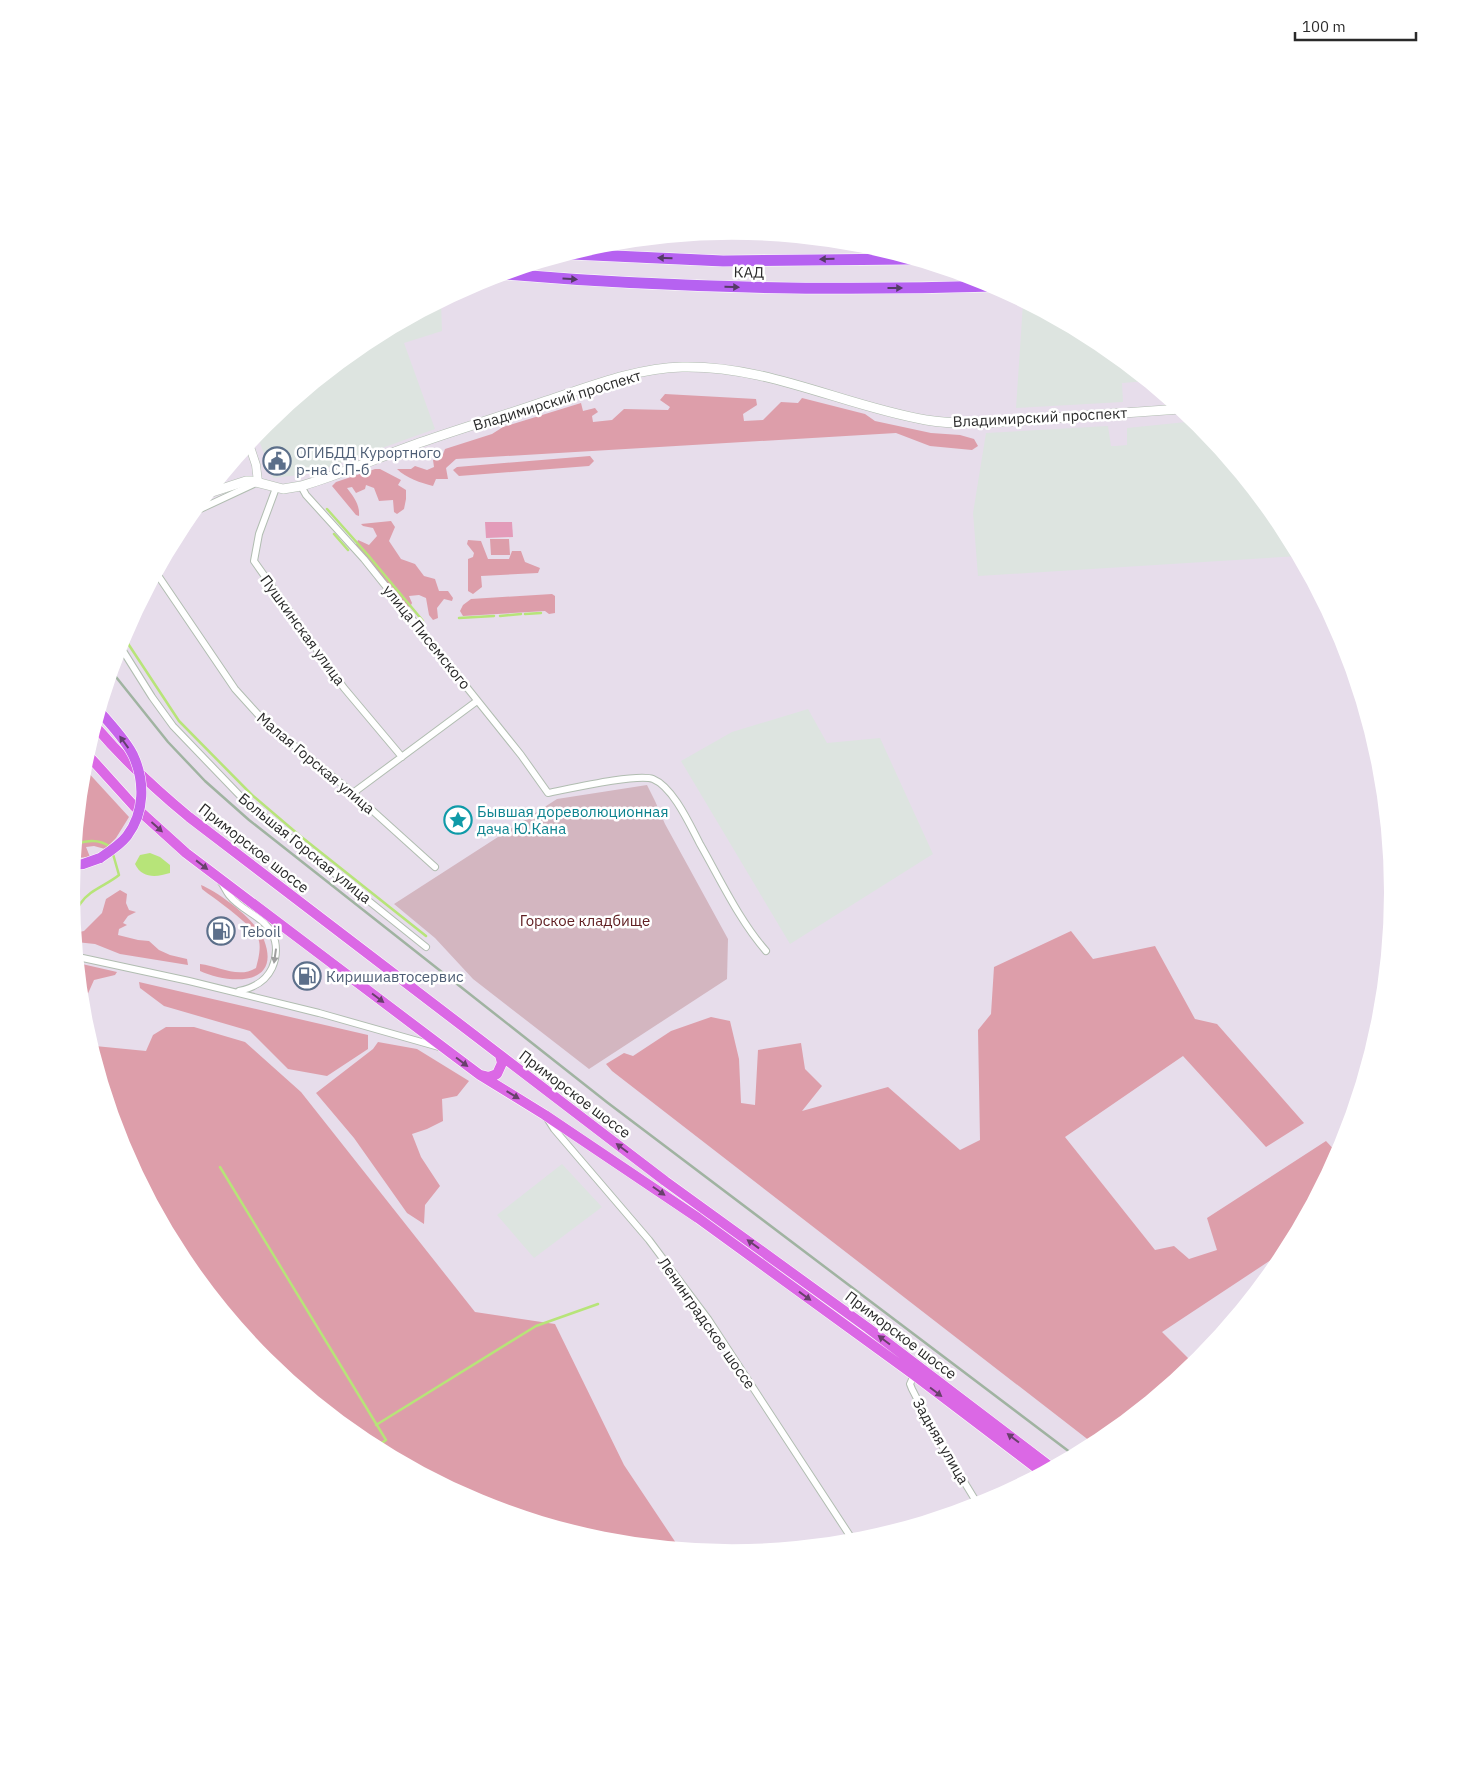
<svg xmlns="http://www.w3.org/2000/svg" width="1465" height="1785" viewBox="0 0 1465 1785" font-family="'IBM Plex Sans',sans-serif">
  <style>
    .industrial { fill: #dde4e0 }
    .green { fill: #dd9eaa }
    .cemetery { fill: #d3b6c0 }
    .pitch { fill: #e39bb9 }
    .water { fill: #b7e479 }
    .lines { fill: none; stroke-linecap: round; stroke-linejoin: round }
    .stream { stroke: #b7e479; stroke-width: 2.5 }
    .minor-casing { stroke: #b1bdb1; stroke-width: 8 }
    .tertiary-casing { stroke: #b1bdb1; stroke-width: 9 }
    .secondary-casing { stroke: #b1bdb1; stroke-width: 10 }
    .primary-casing { stroke: #fff; stroke-width: 11 }
    .trunk-casing { stroke: #fff; stroke-width: 11 }
    .motorway-casing { stroke: #fff; stroke-width: 12 }
    .minor { stroke: #fff; stroke-width: 6 }
    .tertiary { stroke: #fff; stroke-width: 8 }
    .secondary { stroke: #fff; stroke-width: 9 }
    .primary { stroke: #db68e5; stroke-width: 10 }
    .trunk { stroke: #c865eb; stroke-width: 10 }
    .motorway { stroke: #b662f1; stroke-width: 11 }
    .rail { stroke: #a0b3a1; stroke-width: 2.5 }
    .trunk-bridge-casing { stroke: #fff; stroke-width: 11; stroke-linecap: butt }
    .trunk-bridge { stroke: #c865eb; stroke-width: 10 }
    .oneway { fill: #543b66 }
    .oneway2 { fill: #613f6e }
    .oneway3 { fill: #68406b }
    .oneway4 { fill: #9f9f9f }
    .labels { text-anchor: middle; dominant-baseline: central; stroke-width: 5; stroke-linejoin: round; paint-order: stroke }
    .street-label { font-size: 15px; fill: #2a2a2a; stroke: #fff }
    .service-label { font-size: 15px; fill: #4e5e75; stroke: #fff; text-anchor: start }
    .culture-label { font-size: 15px; fill: #0d838f; stroke: #fff; text-anchor: start }
    .park-label { font-size: 15px; fill: #612023; stroke: #fff }
  </style>
  <rect width="100%" height="100%" fill="#e7ddeb"/>
  <path class="industrial" d="M 441,302 L 442,331 L 404,343 L 435,429 L 321,470 L 299,475 L 273,478 L 257,435 L 265,425 L 365,343 Z
    M 1023,303 L 1100,343 L 1147,381 L 1122,383 L 1123,402 L 1016,408 Z
    M 1196,421 L 1282,525 L 1299,556 L 978,576 L 973,513 L 986,433 L 1108,426 L 1111,446 L 1116,446 L 1127,445 L 1127,428 Z
    M 808,709 L 827,743 L 880,738 L 933,854 L 790,944 L 681,761 L 732,732 Z
    M 562,1164 L 602,1207 L 534,1258 L 497,1215 Z"/>
  <path class="green" d="M 665,394 L 756,399 L 757,405 L 743,414 L 744,421 L 763,420 L 781,402 L 798,403 L 802,398 L 865,414 L 875,421 L 931,433 L 960,435 L 974,439 L 978,446 L 972,450 L 930,446 L 896,433 L 456,459 L 446,468 L 448,479 L 436,479 L 433,486 C 421,483 406,478 397,469 L 411,469 L 415,466 L 427,470 L 434,467 L 433,460 L 442,457 L 445,449 L 492,434 L 503,427 L 581,403 L 583,411 L 595,408 L 598,412 L 592,416 L 593,422 L 612,420 L 624,409 L 668,410 L 670,407 L 660,400 Z
    M 590,456 L 594,461 L 589,466 L 459,476 L 453,470 L 457,467 Z
    M 375,469 L 380,469 L 401,480 L 398,485 L 406,490 L 406,499 L 404,509 L 397,514 L 394,512 L 393,500 L 379,501 L 374,488 L 366,485 L 365,489 L 356,493 L 352,487 L 347,488 C 353,496 360,504 359,516 L 356,515 L 332,486 L 336,482 Z
    M 391,521 L 395,527 L 389,541 L 401,559 L 415,564 L 424,576 L 435,579 L 439,591 L 448,591 L 453,598 L 452,601 L 444,599 L 437,608 L 438,618 L 433,620 L 429,615 L 426,598 L 419,595 L 409,596 L 412,603 L 410,607 L 405,605 L 356,545 L 358,540 L 369,545 L 377,536 L 373,528 L 363,526 L 361,524 Z
    M 490,539 L 509,539 L 510,555 L 491,555 Z
    M 468,540 L 481,541 L 488,559 L 509,559 L 512,551 L 521,551 L 525,562 L 540,568 L 538,573 L 481,576 L 482,587 L 473,594 L 468,591 L 468,559 L 473,557 L 474,553 L 467,544 Z
    M 552,594 L 555,596 L 555,613 L 549,614 L 545,611 L 463,616 L 460,611 L 463,605 L 471,599 Z
    M 84,768 L 129,817 L 116,838 L 105,849 L 94,846 L 86,847 L 90,857 L 75,858 Z
    M 201,885 C 220,893 256,920 264,940 C 282,987 228,984 200,971 L 200,964 C 219,966 238,979 256,968 C 258,961 261,949 259,941 C 254,925 216,900 202,889 Z
    M 120,890 L 127,894 L 126,903 L 129,910 L 136,912 L 128,916 L 123,923 L 127,925 L 119,929 L 118,935 L 138,940 L 149,941 L 159,950 L 170,955 L 187,959 L 188,965 L 120,954 L 95,944 L 76,942 L 75,933 L 84,931 L 102,913 L 106,899 Z
    M 1071,931 L 1093,959 L 1155,946 L 1195,1019 L 1217,1024 L 1304,1123 L 1266,1147 L 1183,1056 L 1065,1137 L 1155,1250 L 1174,1246 L 1189,1259 L 1217,1250 L 1207,1218 L 1326,1141 L 1339,1155 L 1289,1248 L 1162,1332 L 1192,1362 L 1202,1358 L 1200,1360 L 1095,1445 L 612,1071 L 606,1064 L 624,1053 L 633,1056 L 671,1031 L 711,1017 L 730,1021 L 739,1059 L 741,1103 L 755,1105 L 758,1050 L 801,1043 L 805,1069 L 822,1086 L 802,1111 L 888,1087 L 960,1150 L 980,1140 L 978,1030 L 991,1014 L 994,967 Z
    M 78,964 L 82,964 L 117,972 L 115,975 L 94,980 L 86,998 L 82,999 Z
    M 139,982 L 368,1035 L 368,1049 L 327,1076 L 288,1069 L 250,1031 L 164,1006 L 140,988 Z
    M 166,1027 L 194,1027 L 245,1042 L 301,1092 L 475,1312 L 555,1324 L 624,1465 L 680,1549 L 603,1541 L 479,1503 L 365,1442 L 265,1360 L 183,1260 L 121,1145 L 90,1043 L 95,1046 L 146,1051 L 153,1035 Z
    M 378,1042 L 417,1049 L 469,1081 L 457,1096 L 442,1099 L 443,1121 L 427,1129 L 412,1134 L 421,1157 L 440,1186 L 425,1205 L 424,1224 L 407,1213 L 354,1138 L 316,1093 L 373,1049 Z"/>
  <path class="cemetery" d="M 647,785 L 655,801 L 665,824 L 728,939 L 727,979 L 589,1069 L 473,979 L 435,938 L 394,904 L 557,799 Z"/>
  <path class="pitch" d="M 485,522 L 512,522 L 513,537 L 486,538 Z"/>
  <path class="water" d="M 150,853 L 160,857 L 170,865 L 170,873 C 157,877 142,879 135,864 L 140,855 Z"/>
  <g class="lines">
    <path class="stream" d="M 327,509 L 368,555 L 423,621
      M 334,534 L 348,550
      M 525,614 L 541,613
      M 500,616 L 521,614
      M 459,618 L 494,616
      M 123,636 L 179,721 L 252,795 L 299,835 L 426,936
      M 76,844 C 88,840 100,839 110,847
      M 74,918 C 76,914 77,908 80,904 C 89,890 107,885 119,875 L 113,854
      M 220,1167 L 386,1440 L 375,1448
      M 376,1425 L 536,1326 L 598,1304"/>
    <g class="minor-casing">
      <path id="minor" d="M 301,486 L 306,495 L 364,559 L 521,755 L 548,793 C 569,789 637,773 653,779 C 673,787 690,825 700,844 C 720,879 739,920 766,951
        M 276,488 L 259,534 L 254,561 L 344,688 L 402,757
        M 194,512 L 256,483
        M 157,574 L 235,689 L 264,721 L 353,793 L 435,867
        M 120,646 L 152,697 L 173,726 L 247,803 L 426,947
        M 353,793 L 477,701
        M 221,882 C 224,886 226,891 229,895 C 243,913 269,917 275,941 C 277,950 276,959 272,968 C 266,981 253,988 239,991
        M 78,957 L 189,981 L 319,1013 L 439,1047
        M 547,1118 L 554,1129 L 649,1240 L 708,1319 L 854,1542
        M 914,1375 L 910,1384 L 912,1389 L 935,1434 L 974,1498 L 980,1505"/>
    </g>
    <g class="tertiary-casing">
      <path id="tertiary" d="M 249,444 L 256,465 L 258,482"/>
    </g>
    <g class="secondary-casing">
      <path id="secondary" d="M 209,493 L 246,481 L 252,481 L 283,489 L 301,486 C 343,474 383,455 425,441 C 465,427 506,415 546,401 C 589,387 636,368 682,367 C 768,365 844,406 926,420 C 963,426 1002,422 1039,419 C 1086,416 1133,412 1180,409"/>
    </g>
    <g class="primary-casing">
      <path id="primary" d="M 95,726 C 124,760 155,789 189,817 L 665,1181 L 868,1328 L 1052,1468
        M 87,754 L 134,806 L 186,853 L 452,1054 L 480,1075 L 545,1115 L 698,1218 L 914,1375 L 1043,1473
        M 481,1075 L 489,1077 L 497,1074 L 502,1063 L 500,1055"/>
    </g>
    <g class="trunk-casing">
      <path id="trunk" d="M 74,865 L 83,864 L 100,858"/>
    </g>
    <g class="motorway-casing">
      <path id="motorway" d="M 571,254 L 723,261 L 911,259
        M 504,274 C 667,288 831,291 995,286"/>
    </g>
    <use href="#minor" class="minor"/>
    <use href="#tertiary" class="tertiary"/>
    <use href="#secondary" class="secondary"/>
    <use href="#primary" class="primary"/>
    <use href="#trunk" class="trunk"/>
    <use href="#motorway" class="motorway"/>
    <path class="rail" d="M 112,672 L 168,742 L 205,781 L 249,820 L 608,1103 L 1075,1456"/>
    <g class="trunk-bridge-casing">
      <path id="trunk-bridge" d="M 100,712 C 111,725 125,739 133,755 C 145,781 145,812 127,836 C 120,845 109,852 100,858"/>
    </g>
    <use href="#trunk-bridge" class="trunk-bridge"/>
  </g>
  <defs><path id="oneway-solid" d="M-6-.8H1V-3.2L6.5 0L1 3.2V.8H-6Z" transform="scale(1.25)"/></defs>
  <g class="oneway">
    <use href="#oneway-solid" transform="translate(665 258) rotate(-178)"/>
    <use href="#oneway-solid" transform="translate(827 259) rotate(179)"/>
    <use href="#oneway-solid" transform="translate(570 279) rotate(4)"/>
    <use href="#oneway-solid" transform="translate(732 287) rotate(1)"/>
    <use href="#oneway-solid" transform="translate(895 288)"/>
  </g>
  <use class="oneway2" href="#oneway-solid" transform="translate(124 742) rotate(-126)"/>
  <g class="oneway3">
    <use href="#oneway-solid" transform="translate(157 827) rotate(42)"/>
    <use href="#oneway-solid" transform="translate(202 865) rotate(38)"/>
    <use href="#oneway-solid" transform="translate(378 998) rotate(37)"/>
    <use href="#oneway-solid" transform="translate(462 1062) rotate(37)"/>
    <use href="#oneway-solid" transform="translate(513 1095) rotate(31)"/>
    <use href="#oneway-solid" transform="translate(622 1148) rotate(-143)"/>
    <use href="#oneway-solid" transform="translate(659 1191) rotate(35)"/>
    <use href="#oneway-solid" transform="translate(753 1244) rotate(-144)"/>
    <use href="#oneway-solid" transform="translate(805 1296) rotate(36)"/>
    <use href="#oneway-solid" transform="translate(884 1340) rotate(-143)"/>
    <use href="#oneway-solid" transform="translate(936 1392) rotate(37)"/>
    <use href="#oneway-solid" transform="translate(1013 1438) rotate(-143)"/>
  </g>
  <use class="oneway4" href="#oneway-solid" transform="translate(275 956) rotate(98)"/>
  <defs>
    <g id="civic-ring" transform="scale(1.4375)"><circle r="9.5" fill="#fff" stroke="#5c6f8a" stroke-width="1.5"/><path d="M-.6-6.5H3V-4.5H.6V-3L4-1V1h2V6H-6V1h2V-1L-.6-3ZM-1.2 2.5V6h2.4V2.5Z" fill="#5c6f8a"/></g>
    <g id="sight-ring" transform="scale(1.4375)"><circle r="9.5" fill="#fff" stroke="#0f9aa8" stroke-width="1.5"/><path d="M0-6L1.8-2.2L6-1.7L2.9 1.2L3.7 5.4L0 3.3L-3.7 5.4L-2.9 1.2L-6-1.7L-1.8-2.2Z" fill="#0f9aa8"/></g>
    <g id="fuel-ring" transform="scale(1.4375)"><circle r="9.5" fill="#fff" stroke="#5c6f8a" stroke-width="1.5"/><path d="M-5.5-6h7V0h2V4h1.3V-2.5L3-4.5l.8-.8L6-3V5H2.5V1h-1V6h-7ZM-4.2-4.7v3.2H.2V-4.7Z" fill="#5c6f8a"/></g>
  </defs>
  <g fill-rule="evenodd">
    <use href="#civic-ring" x="277" y="461"/>
    <use href="#sight-ring" x="458" y="820"/>
    <use href="#fuel-ring" x="221" y="931"/>
    <use href="#fuel-ring" x="307" y="976"/>
  </g>
  <g class="labels">
    <g class="street-label">
      <text transform="translate(749 272) rotate(1)">КАД</text>
      <text transform="translate(557 400) rotate(-17)">Владимирский проспект</text>
      <text transform="translate(1040 417) rotate(-3)">Владимирский проспект</text>
      <text transform="translate(303 630) rotate(54)">Пушкинская улица</text>
      <text transform="translate(427 637) rotate(51)">улица Писемского</text>
      <text transform="translate(316 763) rotate(40)">Малая Горская улица</text>
      <text transform="translate(254 848) rotate(38)">Приморское шоссе</text>
      <text transform="translate(305 848) rotate(39)">Большая Горская улица</text>
      <text transform="translate(575 1094) rotate(37)">Приморское шоссе</text>
      <text transform="translate(707 1323) rotate(55)">Ленинградское шоссе</text>
      <text transform="translate(901 1335) rotate(37)">Приморское шоссе</text>
      <text transform="translate(941 1441) rotate(60)">Задняя улица</text>
    </g>
    <g class="service-label">
      <text x="296" y="452">ОГИБДД Курортного<tspan x="296" dy="17">р-на С.П-б</tspan></text>
      <text x="240" y="931">Teboil</text>
      <text x="326" y="976">Киришиавтосервис</text>
    </g>
    <g class="culture-label">
      <text x="477" y="811">Бывшая дореволюционная<tspan x="477" dy="17">дача Ю.Кана</tspan></text>
    </g>
    <g class="park-label">
      <text x="585" y="920">Горское кладбище</text>
    </g>
  </g>
  <path d="M0 0H1465V1785H0ZM80 892a652 652 0 1 1 1304 0a652 652 0 1 1-1304 0Z" fill="#fff" fill-rule="evenodd"/>
  <path d="M1295 32v8h121v-8" fill="none" stroke="#2a2a2a" stroke-width="2.5"/>
  <text x="1302" y="32" font-size="15" fill="#2a2a2a" stroke="#ffffff" stroke-width="4" paint-order="stroke">100 m</text>
</svg>
